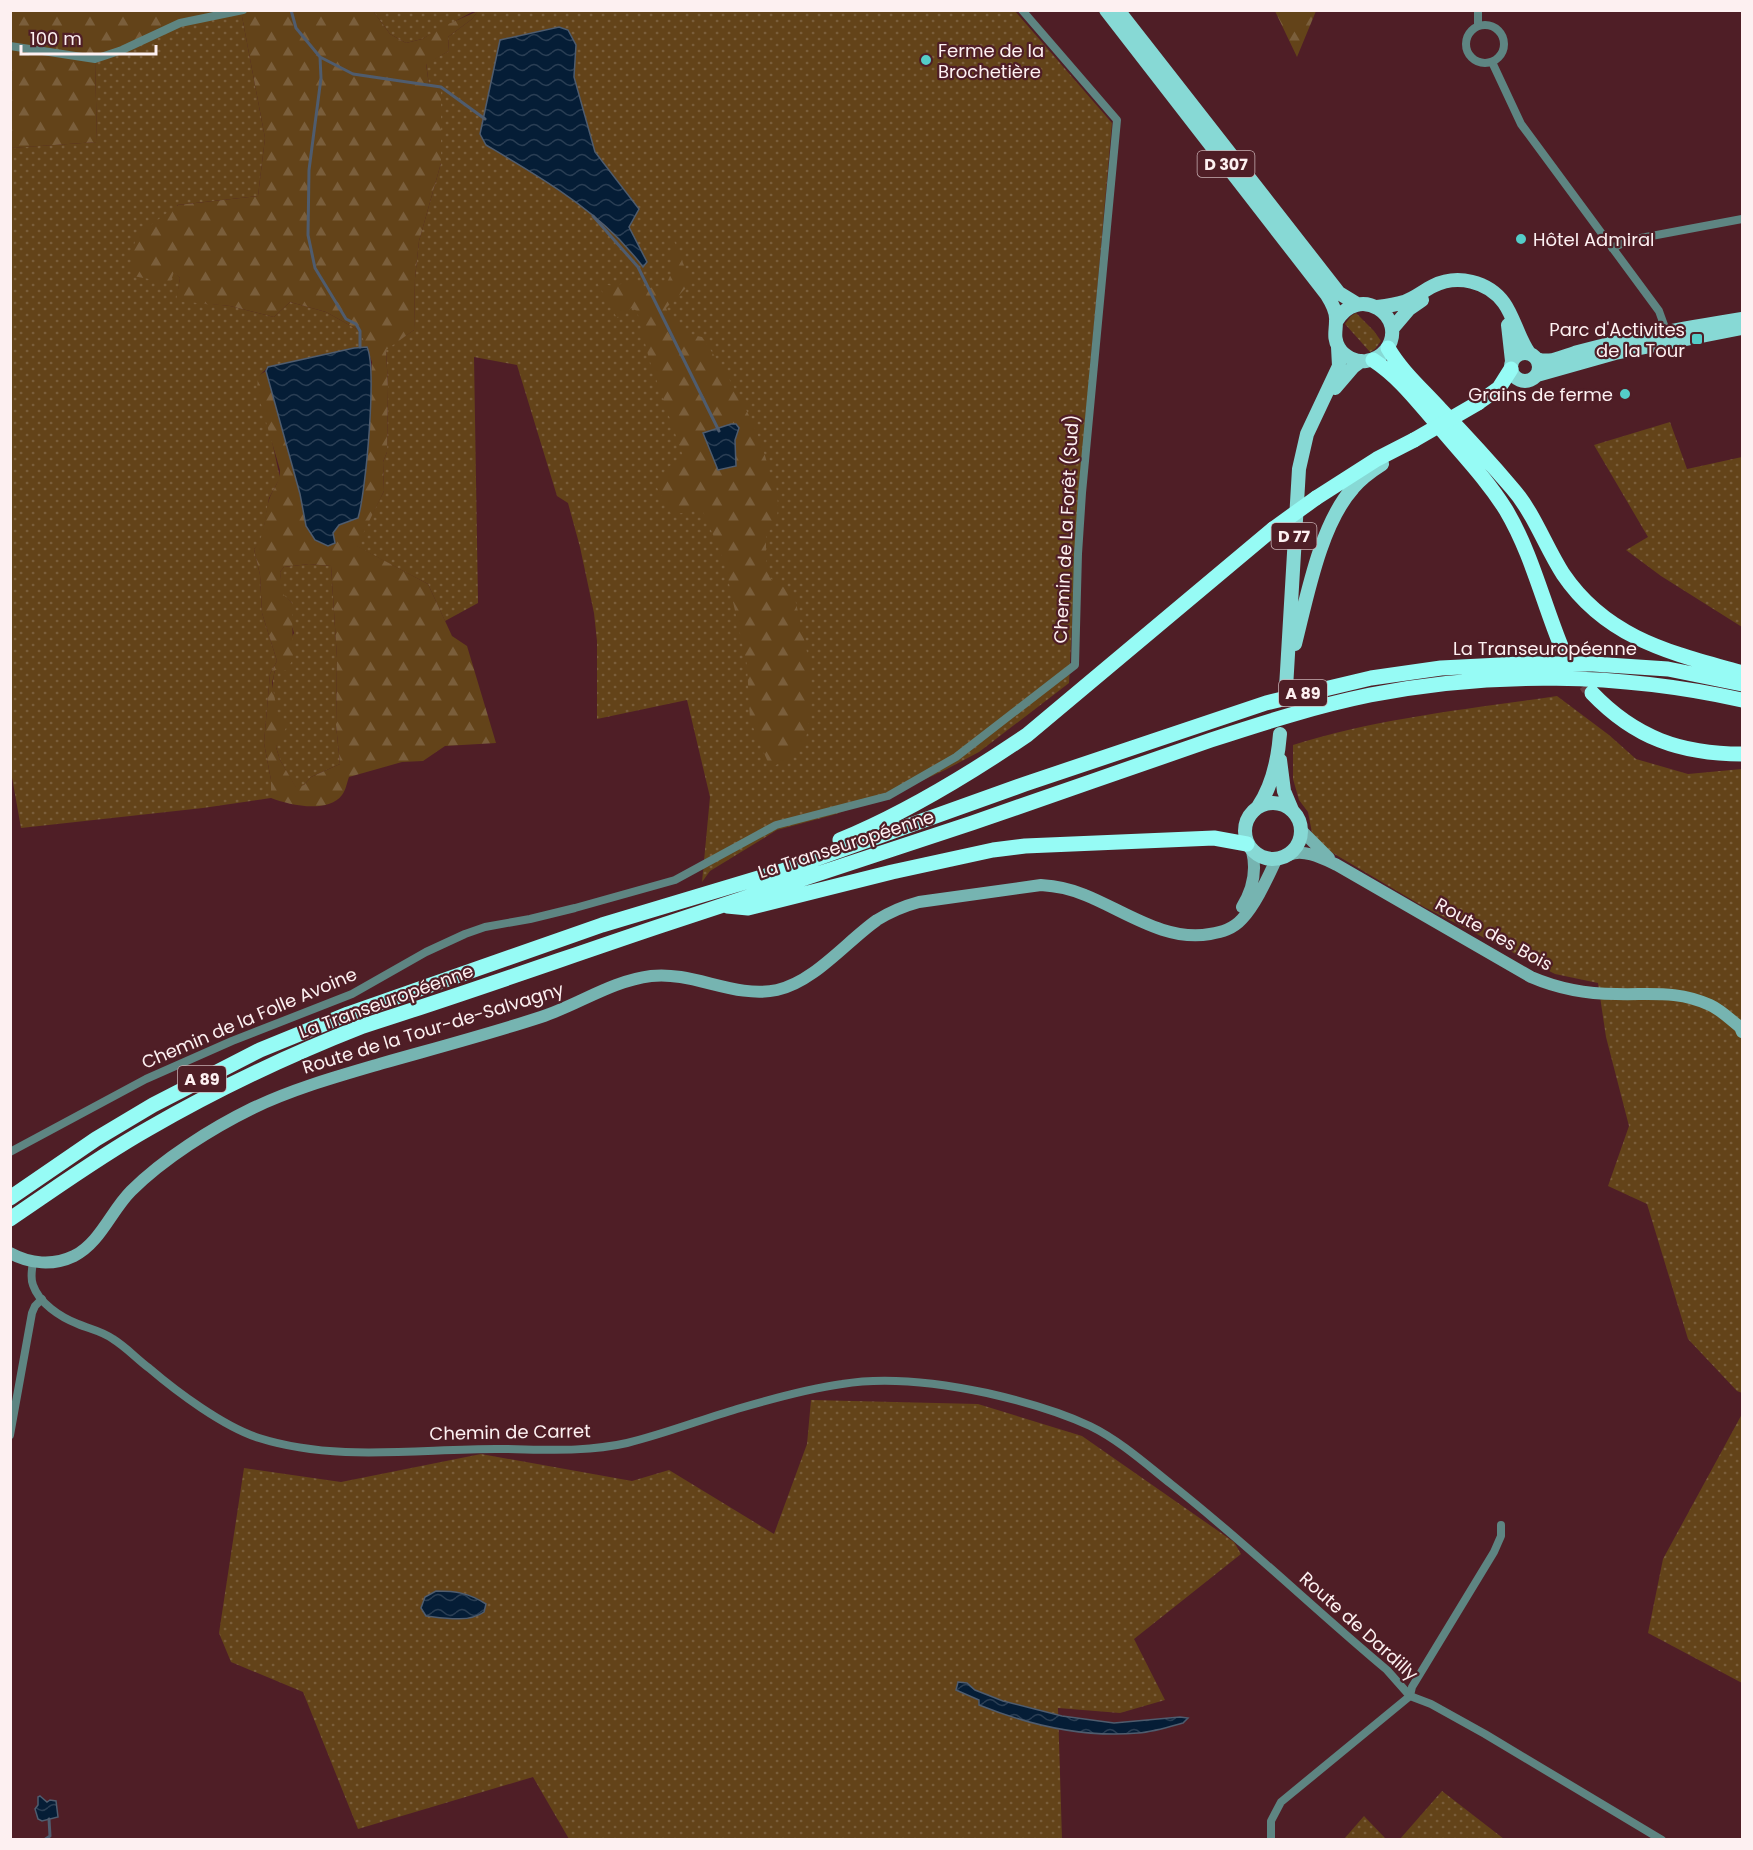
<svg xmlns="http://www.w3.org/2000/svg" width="1753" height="1850" viewBox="0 0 1753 1850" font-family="Poppins,sans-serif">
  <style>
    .grass { fill: url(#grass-dots) }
    .forest { fill: url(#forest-firs); fill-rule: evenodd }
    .water { fill: url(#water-waves); stroke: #4f5c6e; stroke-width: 1.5 }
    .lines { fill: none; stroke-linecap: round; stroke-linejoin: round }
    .stream { stroke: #4f5c6e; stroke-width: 3 }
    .highway-tunnel { stroke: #693e44; stroke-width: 15; stroke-dasharray: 15 8; stroke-linecap: butt }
    .street { stroke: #5e8582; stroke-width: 8 }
    .secondary { stroke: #76b4b1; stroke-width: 12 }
    .primary { stroke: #87d9d5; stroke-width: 14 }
    .highway { stroke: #96fbf5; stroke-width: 15 }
    .highway-bridge { stroke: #96fbf5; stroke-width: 15 }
    .poi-dot { fill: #54cdc8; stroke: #4f1e26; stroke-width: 2 }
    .labels { text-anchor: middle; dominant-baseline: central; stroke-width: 4.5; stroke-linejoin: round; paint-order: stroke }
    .shield { fill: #4f1e26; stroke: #c9b1b4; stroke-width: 1.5 }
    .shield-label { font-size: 16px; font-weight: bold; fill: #fdf0f1 }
    .poi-label { font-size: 18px; fill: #fdf0f1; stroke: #4f1e26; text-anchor: start }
    .street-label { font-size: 18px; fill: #fdf0f1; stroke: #4f1e26 }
  </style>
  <defs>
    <pattern id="grass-dots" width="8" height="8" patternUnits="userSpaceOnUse" patternTransform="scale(1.5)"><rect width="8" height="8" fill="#634319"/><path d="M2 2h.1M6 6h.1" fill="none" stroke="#7a5e3b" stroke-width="1.8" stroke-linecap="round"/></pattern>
    <pattern id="forest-firs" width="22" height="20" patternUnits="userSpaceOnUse" patternTransform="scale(1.5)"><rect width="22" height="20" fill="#634319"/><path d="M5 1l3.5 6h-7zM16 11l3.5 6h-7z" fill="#7a5e3b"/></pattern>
    <pattern id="water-waves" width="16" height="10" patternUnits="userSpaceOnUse" patternTransform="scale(1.5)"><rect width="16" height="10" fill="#051d36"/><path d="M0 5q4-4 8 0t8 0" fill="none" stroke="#2a3e54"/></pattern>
  </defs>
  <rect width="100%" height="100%" fill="#4f1e26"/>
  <path class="grass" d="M 241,11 L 265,138 L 258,196 L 177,205 L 174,271 L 180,278 L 177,300 L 230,306 L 274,317 L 290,302 L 326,312 L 360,331 L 367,347 L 354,348 L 268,367 L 258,377 L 280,478 L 269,498 L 262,540 L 254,549 L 260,575 L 262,613 L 277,661 L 270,674 L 264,743 L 271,780 L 271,798 L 203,808 L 21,828 L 10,766 L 10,148 L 97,142 L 95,59 L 180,23 Z
    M 373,11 L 474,11 L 422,39 L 406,43 L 390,34 Z
    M 478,11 L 1015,11 L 1112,123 L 1078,504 L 1069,683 L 979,752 L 945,770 L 891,795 L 833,815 L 777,830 L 710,871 L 702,882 L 710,797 L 687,700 L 597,719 L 597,641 L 594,613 L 580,547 L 568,503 L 557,496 L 517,365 L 474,357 L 478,603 L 445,621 L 428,584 L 356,546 L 384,491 L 383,462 L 387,452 L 388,387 L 386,349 L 414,330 L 415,278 L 419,241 L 441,163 L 441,87 L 429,85 L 426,63 L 449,51 L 448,37 L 472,19 Z
    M 1356,313 L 1374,331 L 1381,341 L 1375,349 L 1370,352 L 1345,324 L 1351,316 Z
    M 1670,422 L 1687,469 L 1742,457 L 1742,627 L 1661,576 L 1626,550 L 1648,537 L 1594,445 Z
    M 309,564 L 331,566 L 337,658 L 336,725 L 340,764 L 311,777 L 304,785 L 296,788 L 280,760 L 276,747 C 285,726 271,703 273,681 C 274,664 286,648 294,633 L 291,623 L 292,603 L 282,594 L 280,572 L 284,567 Z
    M 1557,696 L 1609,735 L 1636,759 L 1688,774 L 1742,769 L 1742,1393 L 1737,1391 L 1688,1339 L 1647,1204 L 1608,1186 L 1629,1126 L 1606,1037 L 1598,983 L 1555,974 L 1424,907 L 1326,849 L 1312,833 L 1308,812 L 1299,800 L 1293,779 L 1293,745 C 1378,718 1469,709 1557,696 Z
    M 811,1400 L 978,1404 L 1082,1436 L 1234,1542 L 1241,1554 L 1134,1639 L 1165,1700 L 1120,1713 L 1058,1708 L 1062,1839 L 569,1839 L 533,1777 L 358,1829 L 303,1692 L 231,1662 L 219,1633 L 244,1468 L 341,1482 L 481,1454 L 632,1481 L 669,1470 L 774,1534 L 807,1444 Z
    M 1742,1414 L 1742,1683 L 1648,1633 L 1663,1559 Z
    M 1442,1791 L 1504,1839 L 1400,1839 Z
    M 1364,1816 L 1386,1839 L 1344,1839 Z"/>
  <path class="forest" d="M 11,11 L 373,11 L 390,34 L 406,43 L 422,39 L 446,25 L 478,11 L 472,19 L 448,37 L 449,51 L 426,64 L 429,85 L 441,87 L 441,163 L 419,241 L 415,278 L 414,330 L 386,350 L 388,387 L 387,452 L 383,462 L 384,491 L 357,546 L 428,584 L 452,636 L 467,646 L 496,743 L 445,746 L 423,761 L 402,762 L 349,777 C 347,782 346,790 342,795 C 328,814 289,805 271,798 L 271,780 L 264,743 L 270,674 L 277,661 L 262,613 L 260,575 L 254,549 C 267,534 263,516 270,497 C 274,487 280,482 280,470 L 257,391 L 258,376 L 266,371 L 300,494 L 306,526 L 333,533 L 339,525 L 358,518 L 372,362 L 360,331 L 326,312 L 290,302 L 274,317 L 230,306 L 176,301 L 180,278 L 174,272 L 170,283 L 133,276 L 131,255 L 137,235 L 178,205 L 258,196 L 265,138 L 241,11 L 180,23 L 95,59 L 97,142 L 11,148 ZM 309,564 L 331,566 L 337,658 L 336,725 L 340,764 L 311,777 L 304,785 L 296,787 L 280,760 L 276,747 L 287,726 L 278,716 L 272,683 L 275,670 L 287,670 L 293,659 L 292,603 L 283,594 L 280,572 L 284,567 Z
    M 1275,11 L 1316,11 L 1297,57 Z
    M 673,238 L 691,283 L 666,308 C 674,327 682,333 702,337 C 732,382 760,425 771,479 L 776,484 C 778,507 782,516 766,535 L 766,566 L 770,578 L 794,594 L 811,670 L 810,717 L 804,749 C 793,754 782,764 770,767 L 750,720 L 747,665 L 724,561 L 702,509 L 672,515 L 656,486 L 666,469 L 683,456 L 649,359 L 637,311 L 631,308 L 624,315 L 617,318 L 598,284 L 617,286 L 624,282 L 631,282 L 649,288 L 666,285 L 673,269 Z"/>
  <path class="water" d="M 559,27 L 568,30 L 576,45 L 574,77 L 595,152 L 639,209 L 629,227 L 647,262 L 643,267 C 636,257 627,248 619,239 C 580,200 533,173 486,145 L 480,134 L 500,40 Z
    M 367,347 C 377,368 366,492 358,518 L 339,525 L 333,533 L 335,543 L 328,546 L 315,540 L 306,526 L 300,494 L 266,371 L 268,367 L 354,348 Z
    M 731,424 L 736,424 L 739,428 L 735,440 L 736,466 L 718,470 L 703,433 Z
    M 436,1591 C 456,1591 469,1593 486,1604 L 484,1612 C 469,1623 443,1618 426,1616 L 421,1608 L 425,1597 Z
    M 958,1682 L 967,1683 L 975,1690 L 1003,1701 L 1062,1716 L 1114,1723 L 1180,1717 L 1188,1718 L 1183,1723 C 1169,1727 1153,1732 1138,1733 C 1085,1738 1029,1725 979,1705 L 979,1700 L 956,1690 Z
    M 40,1796 L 47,1802 L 50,1800 L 56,1801 L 58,1817 L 42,1821 L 38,1819 L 35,1809 L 38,1805 L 38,1797 Z"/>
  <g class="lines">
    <path class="stream" d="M 291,10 L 296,28 L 320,57 L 321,78 L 309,170 L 308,235 L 315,268 L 346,319 L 356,324 L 360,331 L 360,347
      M 320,57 L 353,74 L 441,87 L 485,119
      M 593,216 L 638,267 L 719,431
      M 44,1840 L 50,1836 L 49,1819"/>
    <path class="highway-tunnel" d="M 1561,646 L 1589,689"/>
    <path class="street" d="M1466 44a19 19 0 1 1 38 0a19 19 0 1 1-38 0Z
      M 1478,26 L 1478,10
      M 10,46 L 95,59 L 122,50 L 180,23 L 243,10
      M 1492,62 L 1521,124 L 1659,311 L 1668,336
      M 1612,248 L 1630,240 L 1742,219
      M 10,1152 L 146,1079 L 232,1041 L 352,994 L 426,952 L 465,934 L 485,927 L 530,919 L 575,908 L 675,880 L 776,825 L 888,796 L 956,757 L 1075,665 L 1078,554 L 1082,493 L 1117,120 L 1022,10
      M 33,1262 C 32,1269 30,1278 33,1285 C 39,1303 60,1317 78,1324 C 90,1329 102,1331 113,1339 C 126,1347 137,1359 149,1368 C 177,1392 224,1427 259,1438 C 335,1462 417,1449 496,1449 C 540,1449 583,1453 627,1443 C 664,1434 700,1420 737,1409 C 771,1399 806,1389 842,1384 C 889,1376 940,1383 987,1393 C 1022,1401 1058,1411 1090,1426 C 1119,1440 1146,1464 1171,1484 C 1246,1543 1314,1609 1387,1670 L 1410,1696 L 1431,1704 L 1485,1734 L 1662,1840
      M 10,1435 L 32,1313 L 35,1306 L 42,1299
      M 1271,1840 L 1271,1821 L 1281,1802 L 1410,1696 L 1412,1687 L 1494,1552 L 1501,1536 L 1501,1525"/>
    <path class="secondary" d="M 1302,831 L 1329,858
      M 1289,855 C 1303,848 1324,859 1337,865 L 1531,977 C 1559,989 1586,994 1616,994 C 1651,995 1677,990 1710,1005 C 1721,1010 1731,1020 1740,1027 L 1742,1032
      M 1242,907 C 1253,889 1257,871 1252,851
      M 10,1253 C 30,1264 53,1266 74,1256 C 100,1243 111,1211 131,1191 C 163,1159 212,1128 253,1108 C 295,1088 339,1076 383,1063 C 436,1048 489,1034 541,1017 C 578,1005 611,981 651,976 C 693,971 735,999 777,990 C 814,982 846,942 877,920 C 890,912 904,906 919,902 L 1041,885 C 1057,886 1071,889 1085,895 C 1125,911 1165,942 1210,934 C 1222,932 1233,929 1242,919 C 1256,904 1267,879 1276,860"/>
    <path class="primary" d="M 1106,10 L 1327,295 C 1332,303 1337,312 1336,321 C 1336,331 1333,338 1339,348 C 1344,357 1356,362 1366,361 C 1374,360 1381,356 1386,350 C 1410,317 1358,282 1336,322
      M 1118,10 L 1339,293 L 1357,304
      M 1377,307 C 1386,306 1395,305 1404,302 C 1415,298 1423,291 1433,286 C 1457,274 1488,281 1504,303 C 1514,317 1518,337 1529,353
      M 1508,325 L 1512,361
      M 1392,329 L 1409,309 L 1422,300
      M1511 367a14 14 0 1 1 28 0a14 14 0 1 1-28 0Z
      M 1537,359 C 1551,364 1564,356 1578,352 C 1632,337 1687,328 1742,319
      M 1537,375 L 1615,353 L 1742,328
      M 1335,388 L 1353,367 L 1361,361
      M 1295,644 C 1307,597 1320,525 1353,488 C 1361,478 1371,471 1382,464
      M 1286,688 L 1299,469 L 1307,434 L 1339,366 L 1338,347
      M 1280,760 L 1284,791 L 1292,810
      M1245 831a28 28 0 1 1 56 0a28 28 0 1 1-56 0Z
      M 1258,807 C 1272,786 1278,760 1280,734"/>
    <path class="highway" d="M 1388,348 C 1402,372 1422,389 1441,410 C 1465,435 1489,461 1512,488 C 1534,513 1545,546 1563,574 C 1607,639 1672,653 1742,673
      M 1373,360 C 1399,377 1417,401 1437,424 C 1461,453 1486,478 1506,510 C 1531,552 1543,602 1561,646
      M 1478,403 L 1499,388 L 1511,369
      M 1316,498 L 1377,459 L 1414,440
      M 1592,693 C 1635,738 1681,754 1742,754
      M 840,840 C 906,813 968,775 1027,735 L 1273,529
      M 727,906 L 748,908 L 892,872 L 993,850 L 1025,846 L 1214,838 L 1247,844
      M 10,1198 L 96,1139 L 153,1105 L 260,1050 L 348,1014 L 602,925 L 782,871 L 1025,784 L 1266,703 L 1371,678 L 1441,668 L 1520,664 L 1593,664 L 1668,669 L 1742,684
      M 10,1219 C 56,1188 100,1156 148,1129 C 217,1089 289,1055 363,1026 C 461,995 559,960 657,927 C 762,892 867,858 972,823 C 1052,796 1131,767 1211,740 C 1263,723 1316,706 1370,695 C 1492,671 1621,673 1742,700"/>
    <path class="highway-bridge" d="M 1414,440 L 1478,403
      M 1273,529 L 1316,498"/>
  </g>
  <g class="poi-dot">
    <circle cx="926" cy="60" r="6"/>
    <circle cx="1521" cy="239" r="6"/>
    <rect x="1691" y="333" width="12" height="12" rx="3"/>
    <circle cx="1625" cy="394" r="6"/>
  </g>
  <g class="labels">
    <g class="shield">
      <rect x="1197.5" y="151" width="57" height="26" rx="4.5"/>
      <rect x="1271.5" y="523" width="45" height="26" rx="4.5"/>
      <rect x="1279" y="680" width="48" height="26" rx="4.5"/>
      <rect x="178" y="1066" width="48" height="26" rx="4.5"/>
    </g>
    <g class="shield-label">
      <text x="1226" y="164">D 307</text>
      <text x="1294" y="536">D 77</text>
      <text x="1303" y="693">A 89</text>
      <text x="202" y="1079">A 89</text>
    </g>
    <g class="poi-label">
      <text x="938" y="50">Ferme de la<tspan x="938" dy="21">Brochetière</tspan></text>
      <text x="1533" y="239">Hôtel Admiral</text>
      <text x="1685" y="329" text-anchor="end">Parc d'Activites<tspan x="1685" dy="21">de la Tour</tspan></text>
      <text x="1613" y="394" text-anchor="end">Grains de ferme</text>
    </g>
    <g class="street-label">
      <text transform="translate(1066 529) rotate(-87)">Chemin de La Forêt (Sud)</text>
      <text x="1545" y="648">La Transeuropéenne</text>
      <text transform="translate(846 844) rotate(-18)">La Transeuropéenne</text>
      <text transform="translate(1494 934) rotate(29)">Route des Bois</text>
      <text transform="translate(386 1001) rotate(-20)">La Transeuropéenne</text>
      <text transform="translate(249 1018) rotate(-23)">Chemin de la Folle Avoine</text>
      <text transform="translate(433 1028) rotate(-17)">Route de la Tour-de-Salvagny</text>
      <text transform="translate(510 1432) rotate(-1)">Chemin de Carret</text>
      <text transform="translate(1359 1626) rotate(42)">Route de Dardilly</text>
    </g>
  </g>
  <rect width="1753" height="1850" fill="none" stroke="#fdf0f1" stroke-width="24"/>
  <path d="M21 45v9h135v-9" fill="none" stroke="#fdf0f1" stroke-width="3"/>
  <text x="30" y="45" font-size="18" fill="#fdf0f1" stroke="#4f1e26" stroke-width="4.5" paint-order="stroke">100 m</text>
</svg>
